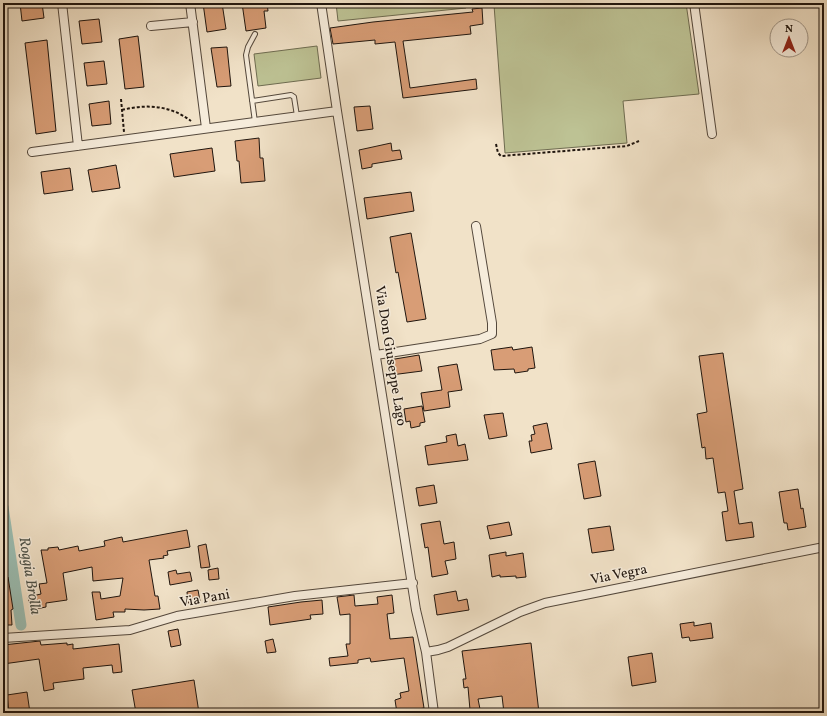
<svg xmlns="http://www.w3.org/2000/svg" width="827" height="716" viewBox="0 0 827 716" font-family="Vollkorn,serif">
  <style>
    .green { fill: #bdc294; stroke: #6e6c51 }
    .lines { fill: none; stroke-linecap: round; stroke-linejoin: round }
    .canal { stroke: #9bbeb3; stroke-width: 11 }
    .building { fill: #d89d76; stroke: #1f150e }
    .lane-casing { stroke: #54483c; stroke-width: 6 }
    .street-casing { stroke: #54483c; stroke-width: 10 }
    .path { stroke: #1f150e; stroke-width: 2; stroke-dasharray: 3 2; stroke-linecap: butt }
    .lane { stroke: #f6ecdb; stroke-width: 4 }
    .street { stroke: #f6ecdb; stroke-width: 8 }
    .labels { text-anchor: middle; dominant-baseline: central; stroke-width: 3; stroke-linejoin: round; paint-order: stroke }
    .street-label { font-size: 14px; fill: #1f150e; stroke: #f6ecdb }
    .water-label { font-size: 15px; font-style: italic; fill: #4a5048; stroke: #f6ecdb }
  </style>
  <rect width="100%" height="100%" fill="#f1e2c8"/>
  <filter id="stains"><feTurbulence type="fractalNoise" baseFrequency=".005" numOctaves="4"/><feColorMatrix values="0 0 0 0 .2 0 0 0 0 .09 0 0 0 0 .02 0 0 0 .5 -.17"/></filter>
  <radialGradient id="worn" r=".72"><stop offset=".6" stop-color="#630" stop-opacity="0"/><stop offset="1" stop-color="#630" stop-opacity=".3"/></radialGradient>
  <path class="green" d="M 336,3 L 466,3 L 466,8 L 338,21 Z
    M 496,3 L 686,3 L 699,94 L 623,101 L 627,143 L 505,153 L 494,5 L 496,5 Z
    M 317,46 L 321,78 L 258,86 L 254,54 Z"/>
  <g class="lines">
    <path class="canal" d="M 3,507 L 21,625"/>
  </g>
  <path class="building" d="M 20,3 L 42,3 L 44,18 L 22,21 Z
    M 203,3 L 222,3 L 226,29 L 207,32 Z
    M 242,3 L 267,3 L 268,11 L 264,11 L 266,28 L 246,31 Z
    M 482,8 L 483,24 L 470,26 L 471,34 L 403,41 L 410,88 L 476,79 L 477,89 L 403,98 L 395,42 L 375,44 L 375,40 L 333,44 L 330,28 L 373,22 L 473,12 L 472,9 Z
    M 99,19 L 102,42 L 82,44 L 79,21 Z
    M 138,36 L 144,87 L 125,89 L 119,39 Z
    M 47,40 L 56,131 L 36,134 L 25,43 Z
    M 227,47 L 231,86 L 217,87 L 211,48 Z
    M 104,61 L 107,84 L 87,86 L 84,63 Z
    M 109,101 L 111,124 L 92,126 L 89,104 Z
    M 370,106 L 373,129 L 357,131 L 354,107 Z
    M 259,138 L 260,158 L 263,158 L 265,181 L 241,183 L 239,161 L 237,161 L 235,141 Z
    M 391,143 L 392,151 L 400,150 L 402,159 L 372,164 L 372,167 L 362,169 L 359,150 Z
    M 212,148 L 215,171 L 174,177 L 170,154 Z
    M 116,165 L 120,188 L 92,192 L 88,170 Z
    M 70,168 L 73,190 L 44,194 L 41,172 Z
    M 411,192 L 414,211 L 367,219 L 364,198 Z
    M 411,233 L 426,319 L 407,322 L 398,272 L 396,273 L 390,237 Z
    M 512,347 L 513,350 L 532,347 L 535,368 L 528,369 L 528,371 L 515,373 L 514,369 L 494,370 L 491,350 Z
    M 723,353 L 743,489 L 734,491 L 739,524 L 752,522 L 754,537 L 726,541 L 722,512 L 728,511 L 725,492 L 718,493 L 713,458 L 706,459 L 705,447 L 702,448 L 697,414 L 707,412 L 699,356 Z
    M 419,355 L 422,371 L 391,375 L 389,360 Z
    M 457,364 L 462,390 L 448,392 L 450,407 L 424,411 L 421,393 L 442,390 L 438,367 Z
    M 422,406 L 425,422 L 420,423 L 420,426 L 411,428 L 410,421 L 406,422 L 404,409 Z
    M 503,413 L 507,436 L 489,439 L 484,415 Z
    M 547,423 L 552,449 L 531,453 L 529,441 L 532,441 L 531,435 L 535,434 L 533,426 Z
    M 456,434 L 458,446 L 465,444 L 468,460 L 428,465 L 425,446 L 447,442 L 446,436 Z
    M 595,461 L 601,496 L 584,499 L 578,464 Z
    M 434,485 L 437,503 L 419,506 L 416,488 Z
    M 798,489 L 801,509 L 803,508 L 806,527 L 788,530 L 787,523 L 784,523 L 779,492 Z
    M 440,521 L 444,544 L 454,542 L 456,559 L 445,561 L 448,574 L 432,577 L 428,547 L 425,548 L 421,524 Z
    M 509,522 L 512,535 L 490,539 L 487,526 Z
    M 610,526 L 614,550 L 592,553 L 588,529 Z
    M 187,530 L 190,547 L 167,551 L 168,555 L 163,556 L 164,558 L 149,560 L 155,596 L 158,596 L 160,609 L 144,610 L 125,609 L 125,612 L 113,612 L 114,617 L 96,620 L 92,592 L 100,592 L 101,599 L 120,596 L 123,578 L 93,581 L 92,567 L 63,573 L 67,600 L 46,603 L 46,607 L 31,610 L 28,597 L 41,594 L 39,584 L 47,583 L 41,550 L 48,550 L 48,548 L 58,547 L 59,550 L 78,546 L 79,551 L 105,546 L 104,541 L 117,538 L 122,537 L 123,542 Z
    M 206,544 L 210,567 L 201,568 L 198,546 Z
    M 506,552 L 506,556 L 523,553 L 526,577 L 516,578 L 516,576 L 500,577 L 500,575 L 492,577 L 489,555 Z
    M 218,568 L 219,579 L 209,580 L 208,570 Z
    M 176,570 L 177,574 L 190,572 L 192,581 L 170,585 L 168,572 Z
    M 3,577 L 8,577 L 13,609 L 11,610 L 12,625 L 3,625 Z
    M 198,590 L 200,601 L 188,603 L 187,592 Z
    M 456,591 L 458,601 L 467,599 L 469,610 L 437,615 L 434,595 Z
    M 354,595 L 355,606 L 378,604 L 377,597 L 392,595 L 394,613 L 387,614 L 390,639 L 413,637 L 424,708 L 397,713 L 395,700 L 401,698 L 400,693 L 409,691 L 404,658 L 371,662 L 370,658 L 358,660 L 358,663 L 330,666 L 329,658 L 348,656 L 346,644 L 350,644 L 350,614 L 340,615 L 337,597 Z
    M 322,600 L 323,614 L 310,615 L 311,619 L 270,625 L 268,607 L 301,602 Z
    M 694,622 L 694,626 L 711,623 L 713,638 L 690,641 L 689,637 L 682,638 L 680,624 Z
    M 178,629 L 181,645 L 171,647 L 168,631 Z
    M 273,639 L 276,652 L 267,653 L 265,641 Z
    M 40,641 L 41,645 L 67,643 L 67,645 L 73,644 L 73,649 L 119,644 L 122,672 L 113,673 L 112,665 L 83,668 L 84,679 L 53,683 L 54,689 L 44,691 L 39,659 L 3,664 L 3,645 Z
    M 531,643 L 539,713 L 504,713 L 502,696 L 478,699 L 480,709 L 470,710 L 468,687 L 464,688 L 463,679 L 466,679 L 462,651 Z
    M 652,653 L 656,682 L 632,686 L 628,657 Z
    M 194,680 L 199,713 L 136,713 L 132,690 Z
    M 27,692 L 30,713 L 9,713 L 7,695 Z"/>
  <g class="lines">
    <g class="lane-casing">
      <path id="lane" d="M 252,101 L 291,95 L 294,97 L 297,116
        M 255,122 L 246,55 L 248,47 L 255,34"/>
    </g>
    <g class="street-casing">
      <path id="street" d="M 62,3 L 78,146
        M 190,3 L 206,128
        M 321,3 L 337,111 L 416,610 L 426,652 L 434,713
        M 694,3 L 712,134
        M 151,26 L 193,22
        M 32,152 L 337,111
        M 376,355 L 480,339 L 492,334 L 492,323 L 476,226
        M 3,638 L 130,630 L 177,616 L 295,596 L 413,583
        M 426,652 L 438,650 L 448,647 L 520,612 L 545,603 L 824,547"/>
    </g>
    <path class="path" d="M 121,99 L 124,132
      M 122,110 C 146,104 170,105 191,121
      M 496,144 L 498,153 L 501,156 L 627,146 L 639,141"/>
    <use href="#lane" class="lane"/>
    <use href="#street" class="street"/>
  </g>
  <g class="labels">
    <g class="street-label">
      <text transform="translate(390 356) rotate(81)">Via Don Giuseppe Lago</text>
      <text transform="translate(619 575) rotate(-11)">Via Vegra</text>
      <text transform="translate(205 599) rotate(-10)">Via Pani</text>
    </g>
    <g class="water-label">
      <text transform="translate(29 576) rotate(81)">Roggia Brolla</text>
    </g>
  </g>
  <rect width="827" height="716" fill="none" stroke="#f1e2c8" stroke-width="16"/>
  <rect x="4" y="4" width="819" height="708" fill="none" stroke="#1f150e" stroke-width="2"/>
  <rect x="8" y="8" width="811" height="700" fill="none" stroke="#1f150e"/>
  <g transform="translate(789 38)"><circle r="19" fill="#f6ecdb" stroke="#a09689"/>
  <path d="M0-3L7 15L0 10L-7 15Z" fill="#8f2418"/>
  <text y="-6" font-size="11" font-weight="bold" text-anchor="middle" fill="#1f150e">N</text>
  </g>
  <rect width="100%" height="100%" filter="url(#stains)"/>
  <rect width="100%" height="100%" fill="url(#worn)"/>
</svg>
